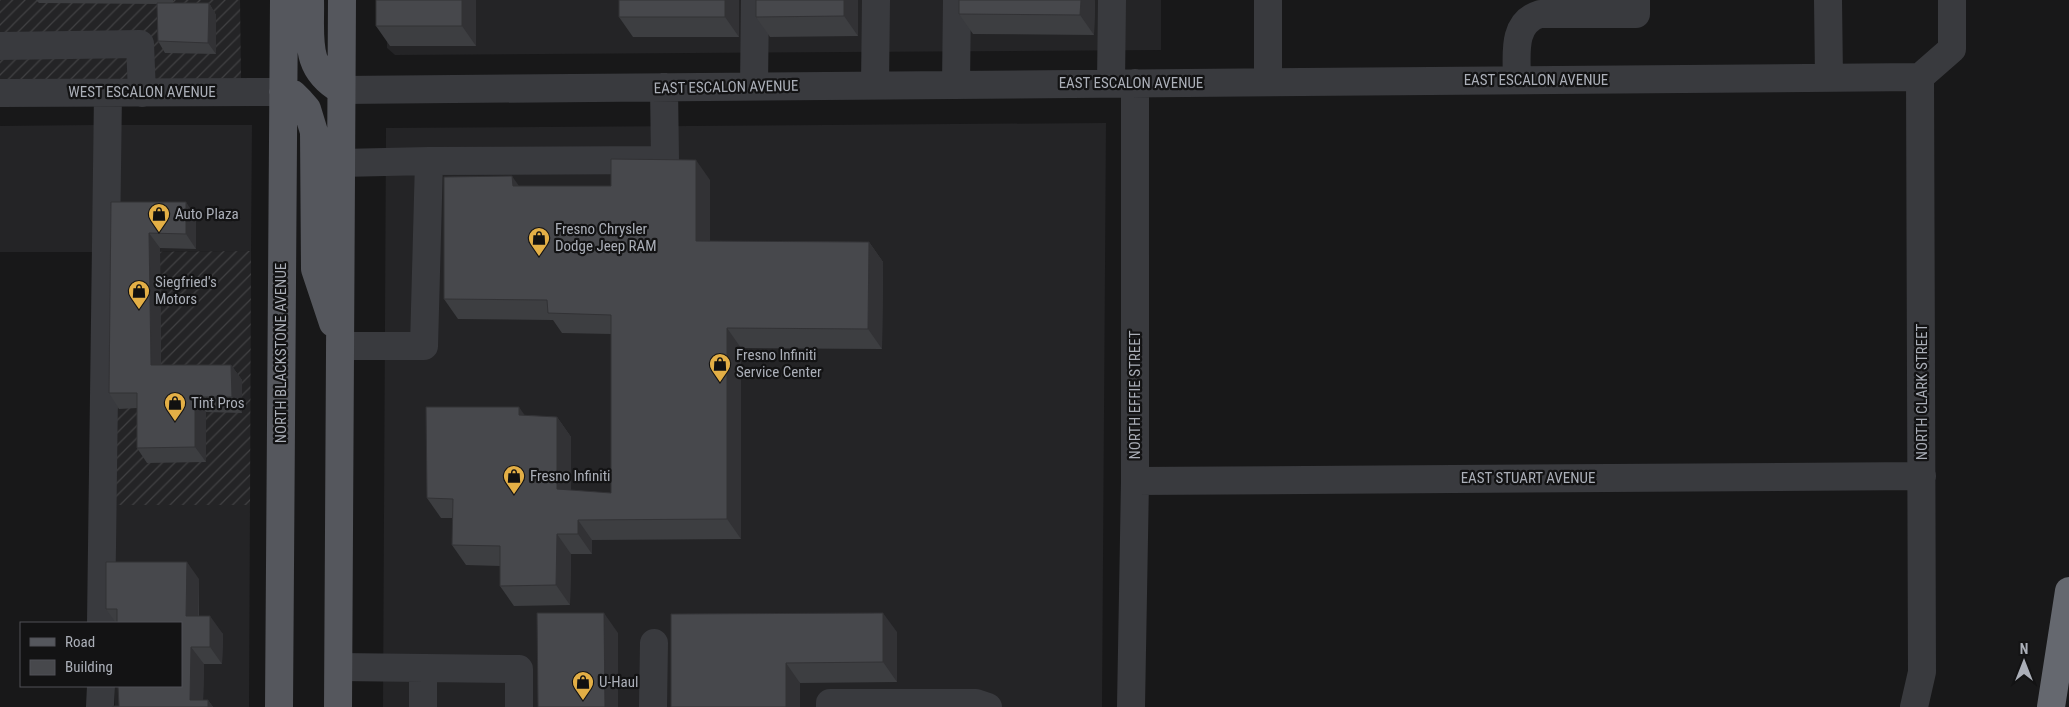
<svg xmlns="http://www.w3.org/2000/svg" width="2069" height="707" viewBox="0 0 2069 707" font-family="'Roboto Condensed',sans-serif">
  <style>
    .built { fill: #242426 }
    .industrial { fill: url(#industrial-furrows) }
    .lines { fill: none; stroke-linecap: round; stroke-linejoin: round }
    .minor { stroke: #393a3e; stroke-width: 28 }
    .major { stroke: #55575d; stroke-width: 28 }
    .highway { stroke: #65686f; stroke-width: 28 }
    .wall { fill: #3d3e41 }
    .shaded-wall { fill: #323235 }
    .building { fill: #47484c; stroke: #323235 }
    .labels { text-anchor: middle; dominant-baseline: central; stroke-width: 4.5; stroke-linejoin: round; paint-order: stroke }
    .street-label { font-size: 15px; fill: #abafb8; stroke: #131314 }
    .poi-label { font-size: 15px; fill: #abafb8; stroke: #131314; text-anchor: start }
  </style>
  <defs>
    <pattern id="industrial-furrows" width="10" height="10" patternUnits="userSpaceOnUse" patternTransform="scale(1.25)"><rect width="10" height="10" fill="#242426"/><path d="M-1 1l2-2M0 10L10 0M9 11l2-2" fill="none" stroke="#414143"/></pattern>
  </defs>
  <rect width="100%" height="100%" fill="#181819"/>
  <path class="built" d="M 387,0 L 1161,0 L 1161,50 L 395,55 L 387,48 Z
    M 1106,123 L 1102,707 L 383,707 L 386,128 Z
    M 94,125 L 93,252 L 0,252 L 0,126 Z
    M 118,125 L 252,125 L 251,251 L 117,252 Z
    M 116,505 L 250,505 L 249,707 L 115,707 L 115,686 L 181,686 L 181,623 L 115,623 Z"/>
  <path class="industrial" d="M 0,0 L 240,0 L 241,80 L 0,80 Z
    M 251,251 L 250,505 L 116,505 L 117,252 Z"/>
  <g class="lines">
    <path class="minor" d="M 1268,0 L 1268,82
      M 1828,0 L 1829,77
      M 0,46 L 140,44 L 142,93
      M 1920,77 L 1952,49 L 1952,0
      M 1517,80 C 1517,56 1511,23 1540,14 L 1636,14 L 1636,0
      M 1111,83 L 1112,0
      M 875,85 L 876,0
      M 956,85 L 957,0
      M 754,86 L 755,0
      M 341,90 L 1920,77
      M 0,93 L 283,92
      M 341,163 L 429,161
      M 340,346 L 424,346 L 429,161 L 665,160 L 664,87
      M 1135,481 L 1922,476
      M 101,623 L 108,93
      M 339,667 L 519,669 L 519,707
      M 100,707 L 101,686
      M 423,707 L 423,668
      M 653,707 L 654,643
      M 830,707 L 830,703 L 976,703 L 988,707
      M 1131,707 L 1135,481 L 1135,83
      M 1914,707 L 1922,672 L 1920,77"/>
    <path class="major" d="M 310,0 C 311,39 303,68 341,90
      M 283,92 L 293,94 L 300,101 L 307,109 L 314,132 L 315,269 L 333,323
      M 279,707 L 284,0
      M 338,707 L 342,0"/>
    <path class="highway" d="M 2051,707 L 2069,591"/>
  </g>
  <path class="wall" d="M 36,0 L 173,0 L 173,3 L 209,3 L 216,15 L 216,54 L 165,53 L 158,41 L 157,4 L 39,3 Z
    M 376,0 L 476,0 L 476,46 L 390,46 L 376,26 Z
    M 619,0 L 739,0 L 739,37 L 633,37 L 619,17 Z
    M 858,0 L 858,36 L 770,37 L 756,17 Z
    M 1095,0 L 1094,35 L 973,34 L 959,14 Z
    M 710,180 L 710,241 L 869,242 L 883,262 L 882,349 L 741,348 L 741,539 L 592,540 L 592,554 L 571,554 L 570,605 L 514,606 L 500,586 L 500,566 L 466,565 L 452,545 L 452,518 L 441,518 L 427,498 L 525,415 L 557,417 L 571,437 L 571,490 L 611,493 L 611,334 L 562,333 L 553,320 L 458,319 L 444,299 L 519,186 L 611,186 Z
    M 111,202 L 196,217 L 196,249 L 160,248 L 161,365 L 231,365 L 242,380 L 242,413 L 206,412 L 206,462 L 147,463 L 137,448 L 137,408 L 119,409 L 109,393 Z
    M 199,579 L 199,616 L 223,634 L 222,664 L 204,664 L 203,700 L 208,700 L 213,707 L 113,707 L 119,706 L 181,623 L 116,623 L 106,609 Z
    M 671,614 L 897,632 L 897,682 L 800,683 Z"/>
  <path class="shaded-wall" d="M 462,0 L 476,0 L 476,46 L 462,26 Z
    M 725,0 L 739,0 L 739,37 L 725,17 Z
    M 844,0 L 858,0 L 858,36 L 844,16 Z
    M 1081,0 L 1095,0 L 1094,35 L 1080,15 Z
    M 209,3 L 216,15 L 216,54 L 208,43 Z
    M 696,160 L 710,180 L 710,261 L 696,241 Z
    M 512,176 L 526,196 L 513,186 Z
    M 186,202 L 196,217 L 196,249 L 186,234 Z
    M 149,233 L 160,248 L 161,380 L 151,365 Z
    M 869,242 L 883,262 L 882,349 L 868,329 Z
    M 727,328 L 741,348 L 741,539 L 727,519 Z
    M 231,365 L 242,380 L 242,413 L 232,397 Z
    M 195,397 L 206,412 L 206,462 L 195,447 Z
    M 519,407 L 533,427 L 519,415 Z
    M 557,417 L 571,437 L 571,509 L 557,489 Z
    M 578,520 L 592,540 L 592,554 L 578,534 Z
    M 557,534 L 571,554 L 570,605 L 556,585 Z
    M 187,562 L 199,579 L 198,634 L 186,616 Z
    M 604,613 L 618,633 L 618,707 L 605,707 Z
    M 883,613 L 897,632 L 897,682 L 883,662 Z
    M 210,616 L 223,634 L 222,664 L 210,647 Z
    M 191,647 L 204,664 L 203,707 L 190,700 Z
    M 786,663 L 800,683 L 800,707 L 786,707 Z
    M 208,700 L 213,707 L 208,707 Z"/>
  <path class="building" d="M 376,0 L 462,0 L 462,26 L 376,26 Z
    M 619,0 L 725,0 L 725,17 L 619,17 Z
    M 756,0 L 844,0 L 844,16 L 756,17 Z
    M 959,0 L 1081,0 L 1080,15 L 959,14 Z
    M 157,3 L 209,3 L 208,43 L 158,41 Z
    M 611,159 L 696,160 L 696,241 L 869,242 L 868,329 L 727,328 L 727,519 L 578,520 L 578,534 L 557,534 L 556,585 L 500,586 L 500,546 L 452,545 L 453,499 L 427,498 L 426,407 L 519,407 L 519,415 L 557,417 L 557,489 L 611,493 L 611,315 L 548,313 L 547,300 L 444,299 L 444,177 L 512,176 L 513,186 L 611,186 Z
    M 111,202 L 186,202 L 186,234 L 149,233 L 151,365 L 231,365 L 232,397 L 195,397 L 195,447 L 137,448 L 137,393 L 109,393 Z
    M 106,562 L 187,562 L 186,616 L 210,616 L 210,647 L 191,647 L 190,700 L 208,700 L 208,707 L 113,707 L 113,706 L 119,706 L 118,686 L 181,686 L 181,623 L 117,623 L 117,609 L 106,609 Z
    M 537,613 L 604,613 L 605,707 L 538,707 Z
    M 883,613 L 883,662 L 786,663 L 786,707 L 671,707 L 671,614 Z"/>
  <defs>
    <g id="shop-pin" transform="scale(1.125)"><path d="M0 17L-7.5 6A9.5 9.5 0 1 1 7.5 6Z" fill="#e3af46" stroke="#131314"/><path d="M-5-2.5h2.3a2.7 3.5 0 0 1 5.4 0H5L5.5 6h-11ZM-1.5-2.5h3a1.5 2.3 0 0 0-3 0Z" fill="#111"/></g>
  </defs>
  <g fill-rule="evenodd">
    <use href="#shop-pin" x="159" y="214"/>
    <use href="#shop-pin" x="539" y="238"/>
    <use href="#shop-pin" x="139" y="291"/>
    <use href="#shop-pin" x="720" y="364"/>
    <use href="#shop-pin" x="175" y="403"/>
    <use href="#shop-pin" x="514" y="476"/>
    <use href="#shop-pin" x="583" y="682"/>
  </g>
  <g class="labels">
    <g class="street-label">
      <text x="1536" y="80">EAST ESCALON AVENUE</text>
      <text x="1131" y="83">EAST ESCALON AVENUE</text>
      <text transform="translate(726 87) rotate(-1)">EAST ESCALON AVENUE</text>
      <text x="142" y="92">WEST ESCALON AVENUE</text>
      <text transform="translate(281 353) rotate(-90)">NORTH BLACKSTONE AVENUE</text>
      <text transform="translate(1922 392) rotate(-90)">NORTH CLARK STREET</text>
      <text transform="translate(1135 395) rotate(-90)">NORTH EFFIE STREET</text>
      <text x="1528" y="478">EAST STUART AVENUE</text>
    </g>
    <g class="poi-label">
      <text x="175" y="214">Auto Plaza</text>
      <text x="555" y="229">Fresno Chrysler<tspan x="555" dy="17">Dodge Jeep RAM</tspan></text>
      <text x="155" y="282">Siegfried's<tspan x="155" dy="17">Motors</tspan></text>
      <text x="736" y="355">Fresno Infiniti<tspan x="736" dy="17">Service Center</tspan></text>
      <text x="191" y="403">Tint Pros</text>
      <text x="530" y="476">Fresno Infiniti</text>
      <text x="599" y="682">U-Haul</text>
    </g>
  </g>
  <rect x="20" y="622" width="162" height="65" fill="#131314" stroke="#505156"/>
  <rect x="30" y="638" width="25" height="8" fill="#55575d" stroke="#505156"/>
  <text x="65" y="647" font-size="15" fill="#abafb8">Road</text>
  <rect x="30" y="660" width="25" height="15" fill="#47484c" stroke="#505156"/>
  <text x="65" y="672" font-size="15" fill="#abafb8">Building</text>
  <g transform="translate(2024 662)" stroke="#131314" stroke-width="4" paint-order="stroke">
  <path d="M0-4L9 19L0 12L-9 19Z" fill="#abafb8"/>
  <text y="-8" font-size="14" font-weight="bold" text-anchor="middle" fill="#abafb8">N</text>
  </g>
</svg>
